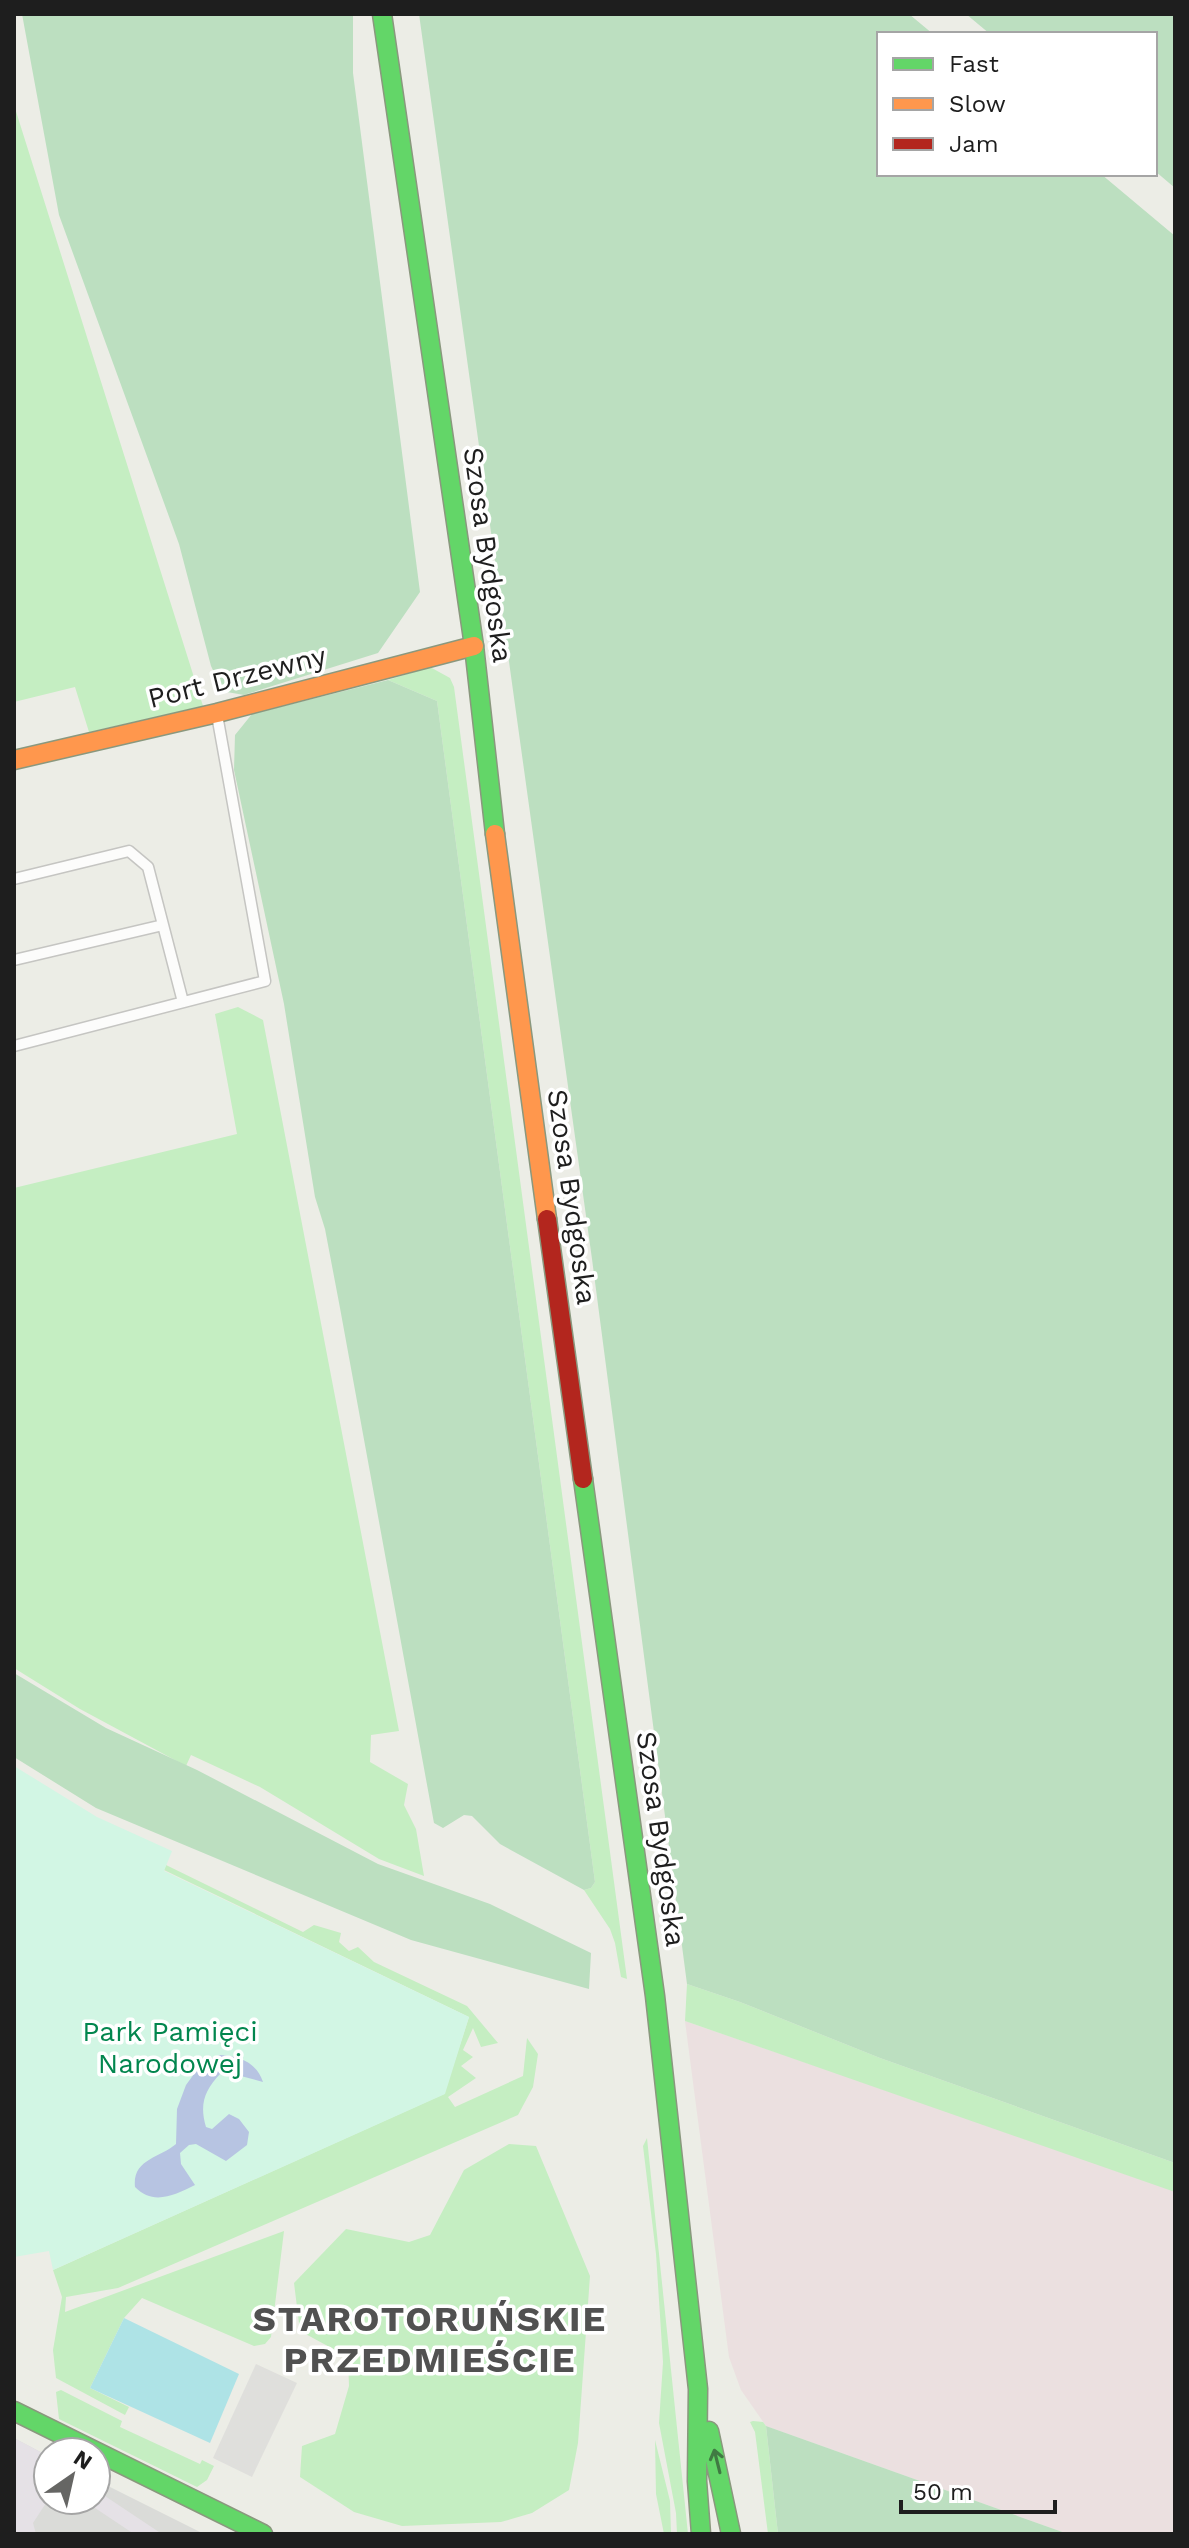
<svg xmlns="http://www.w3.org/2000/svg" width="1189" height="2548" viewBox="0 0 1189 2548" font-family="'Work Sans',sans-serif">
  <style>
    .industrial { fill: #ebe0e0 }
    .religious { fill: #dadbd8 }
    .grass { fill: #c5eec2 }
    .forest { fill: #bcdfc0 }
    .park { fill: #d2f6e4 }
    .pitch { fill: #aee3e6 }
    .parking { fill: #dfdfdc }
    .plaza { fill: #e5e1e6 }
    .water { fill: #b7c4e2 }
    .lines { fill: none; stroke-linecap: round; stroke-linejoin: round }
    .lane-casing { stroke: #c5c5c2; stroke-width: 13 }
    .fast-casing { stroke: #8a987e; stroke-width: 21 }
    .slow-casing { stroke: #8a987e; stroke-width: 21 }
    .jam-casing { stroke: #8a987e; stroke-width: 21 }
    .lane { stroke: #fcfcfb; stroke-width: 10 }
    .fast { stroke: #63d668; stroke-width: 18 }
    .slow { stroke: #ff974d; stroke-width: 18 }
    .jam { stroke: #b3261e; stroke-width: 18 }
    .oneway { stroke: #407a43 }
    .labels { text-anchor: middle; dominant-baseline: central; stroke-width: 7; stroke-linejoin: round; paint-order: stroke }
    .street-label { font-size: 28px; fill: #1e1e1e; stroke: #fff }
    .park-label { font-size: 28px; fill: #02864e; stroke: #fff }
    .district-label { font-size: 36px; font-weight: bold; letter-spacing: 2px; fill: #515151; stroke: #fff }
  </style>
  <rect width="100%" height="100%" fill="#ecede6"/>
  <path class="industrial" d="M 685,2021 L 1175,2190 L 1175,2534 L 1068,2534 L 766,2426 L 741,2390 L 729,2357 Z"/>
  <path class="religious" d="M 14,2438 L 48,2456 L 48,2500 L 96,2500 L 96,2480 L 204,2534 L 14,2534 Z"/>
  <path class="grass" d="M 14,105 L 203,706 L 89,732 L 75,687 L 14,702 Z
    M 430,667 L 450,678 L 454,687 L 627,1979 L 621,1977 L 615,1943 L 610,1929 L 584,1890 L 591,1888 L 595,1882 L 437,701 L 388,680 Z
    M 238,1007 L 263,1020 L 399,1731 L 371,1735 L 370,1762 L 408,1784 L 404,1805 L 416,1829 L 424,1876 L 379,1859 L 260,1787 L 191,1755 L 186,1766 L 80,1709 L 14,1668 L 14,1188 L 237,1134 L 215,1014 Z
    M 166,1865 L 303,1932 L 314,1925 L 341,1933 L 339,1942 L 349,1951 L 358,1947 L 374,1962 L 467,2006 L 498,2043 L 481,2047 L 473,2028 L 463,2050 L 473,2057 L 461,2066 L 476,2078 L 448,2097 L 455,2107 L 523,2076 L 527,2038 L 538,2054 L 533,2087 L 518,2115 L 118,2288 L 66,2297 L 65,2312 L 284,2231 L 271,2337 L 265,2344 L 254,2346 L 142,2298 L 124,2318 L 90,2388 L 129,2407 L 125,2415 L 56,2378 L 53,2350 L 62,2297 L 53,2270 L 444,2094 L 469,2017 L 164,1870 Z
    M 687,1984 L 740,2002 L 880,2058 L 1175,2163 L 1175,2192 L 685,2021 Z
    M 647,2138 L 688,2534 L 677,2534 L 676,2513 L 659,2423 L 663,2362 L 656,2254 L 643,2146 Z
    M 509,2144 L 536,2146 L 590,2276 L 578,2443 L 569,2490 L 532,2513 L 501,2522 L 402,2526 L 354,2512 L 300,2477 L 302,2446 L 335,2434 L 349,2386 L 348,2357 L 300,2331 L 294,2283 L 346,2229 L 409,2242 L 430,2235 L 464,2170 Z
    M 61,2390 L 122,2421 L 120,2427 L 200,2464 L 202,2460 L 214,2466 L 207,2480 L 197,2487 L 59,2419 L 56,2392 Z
    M 753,2421 L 763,2422 L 766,2426 L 778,2534 L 768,2534 L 755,2432 L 750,2422 Z
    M 655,2440 L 670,2501 L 671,2534 L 664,2534 L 656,2494 Z"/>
  <path class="forest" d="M 22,14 L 353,14 L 353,73 L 420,592 L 378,653 L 244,695 L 227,692 L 221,687 L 211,666 L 179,544 L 59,215 Z
    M 419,14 L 909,14 L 933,34 L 879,34 L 879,174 L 1101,174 L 1175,236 L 1175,2163 L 880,2058 L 740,2002 L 687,1984 L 592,1259 Z
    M 966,14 L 1175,14 L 1175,188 L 1155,171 L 1155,34 L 990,34 Z
    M 388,680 L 437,701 L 595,1882 L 591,1888 L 584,1890 L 500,1844 L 472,1816 L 464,1815 L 443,1828 L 434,1823 L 340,1308 L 325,1229 L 315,1197 L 284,1004 L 234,770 L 235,735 L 252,714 Z
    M 14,1673 L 106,1728 L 197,1770 L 378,1864 L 490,1904 L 591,1953 L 589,1989 L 411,1940 L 96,1808 L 14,1757 Z
    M 766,2426 L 1068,2534 L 778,2534 Z"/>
  <path class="park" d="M 14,1766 L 97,1817 L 172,1851 L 164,1871 L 469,2017 L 445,2094 L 53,2270 L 49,2251 L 14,2257 Z"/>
  <path class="pitch" d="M 124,2318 L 239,2374 L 210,2443 L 90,2388 Z"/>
  <path class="parking" d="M 256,2364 L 297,2383 L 252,2477 L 213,2458 Z"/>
  <path class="plaza" d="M 14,2438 L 48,2456 L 48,2500 L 33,2523 L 36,2534 L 14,2534 Z
    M 96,2490 L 162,2534 L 134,2534 L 83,2500 L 96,2500 Z"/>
  <path class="water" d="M 220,2055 C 240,2056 257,2063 263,2082 L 237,2075 L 220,2074 C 205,2090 199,2104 206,2127 L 212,2129 L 229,2114 L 239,2119 L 249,2132 L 247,2145 L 226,2161 L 196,2144 L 189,2145 L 180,2153 L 181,2164 L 195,2185 C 175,2195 153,2206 135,2187 C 132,2159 160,2158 176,2144 L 177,2109 L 186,2085 L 202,2063 Z"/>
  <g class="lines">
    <g class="lane-casing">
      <path id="lane" d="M 14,879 L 129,851 L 148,867 L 183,1002
        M 14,960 L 163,925
        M 14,1046 L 265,981 L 217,715"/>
    </g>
    <g class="fast-casing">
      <path id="fast" d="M 382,14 L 474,646 L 495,834
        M 583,1479 L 655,1996 L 698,2389 L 697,2481 L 701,2534
        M 14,2411 L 263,2534
        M 709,2431 L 731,2534"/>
    </g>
    <g class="slow-casing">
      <path id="slow" d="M 14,760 L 217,713 L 474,646
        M 495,834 L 547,1219"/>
    </g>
    <g class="jam-casing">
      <path id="jam" d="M 547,1219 L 583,1479"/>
    </g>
    <use href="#lane" class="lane"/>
    <use href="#fast" class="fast"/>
    <use href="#slow" class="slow"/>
    <use href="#jam" class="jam"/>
  </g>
  <defs><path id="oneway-shaft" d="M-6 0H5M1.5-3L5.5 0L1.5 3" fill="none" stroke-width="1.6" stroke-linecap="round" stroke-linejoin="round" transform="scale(2)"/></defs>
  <use class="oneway" href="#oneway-shaft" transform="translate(717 2461) rotate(-104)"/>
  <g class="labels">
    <g class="street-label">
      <text transform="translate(488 555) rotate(82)">Szosa Bydgoska</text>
      <text transform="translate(237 677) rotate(-14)">Port Drzewny</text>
      <text transform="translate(572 1197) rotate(82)">Szosa Bydgoska</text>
      <text transform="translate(661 1839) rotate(82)">Szosa Bydgoska</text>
    </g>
    <g class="park-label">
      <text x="170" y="2031">Park Pamięci<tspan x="170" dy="32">Narodowej</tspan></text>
    </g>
    <g class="district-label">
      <text x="430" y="2319">STAROTORUŃSKIE<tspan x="430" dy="41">PRZEDMIEŚCIE</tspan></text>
    </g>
  </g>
  <rect width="1189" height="2548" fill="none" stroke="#1e1e1e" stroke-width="32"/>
  <rect x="877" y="32" width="280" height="144" fill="#ffffff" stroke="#a5a5a5" stroke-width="2"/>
  <rect x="893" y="58" width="40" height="12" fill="#63d668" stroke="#a5a5a5" stroke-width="2"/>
  <text x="949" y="72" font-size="24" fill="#1e1e1e">Fast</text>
  <rect x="893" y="98" width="40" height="12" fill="#ff974d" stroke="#a5a5a5" stroke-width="2"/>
  <text x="949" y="112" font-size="24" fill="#1e1e1e">Slow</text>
  <rect x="893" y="138" width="40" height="12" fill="#b3261e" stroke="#a5a5a5" stroke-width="2"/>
  <text x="949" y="152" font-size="24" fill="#1e1e1e">Jam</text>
  <g transform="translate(72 2476) rotate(34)"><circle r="38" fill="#ffffff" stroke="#a5a5a5" stroke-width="2"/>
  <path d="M0-6L14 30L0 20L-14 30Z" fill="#666664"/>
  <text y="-12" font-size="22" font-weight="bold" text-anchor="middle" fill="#1e1e1e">N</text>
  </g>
  <path d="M901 2500v12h154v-12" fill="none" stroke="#1e1e1e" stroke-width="4"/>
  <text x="913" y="2500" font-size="24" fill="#1e1e1e" stroke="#ffffff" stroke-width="6" paint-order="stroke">50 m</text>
</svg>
